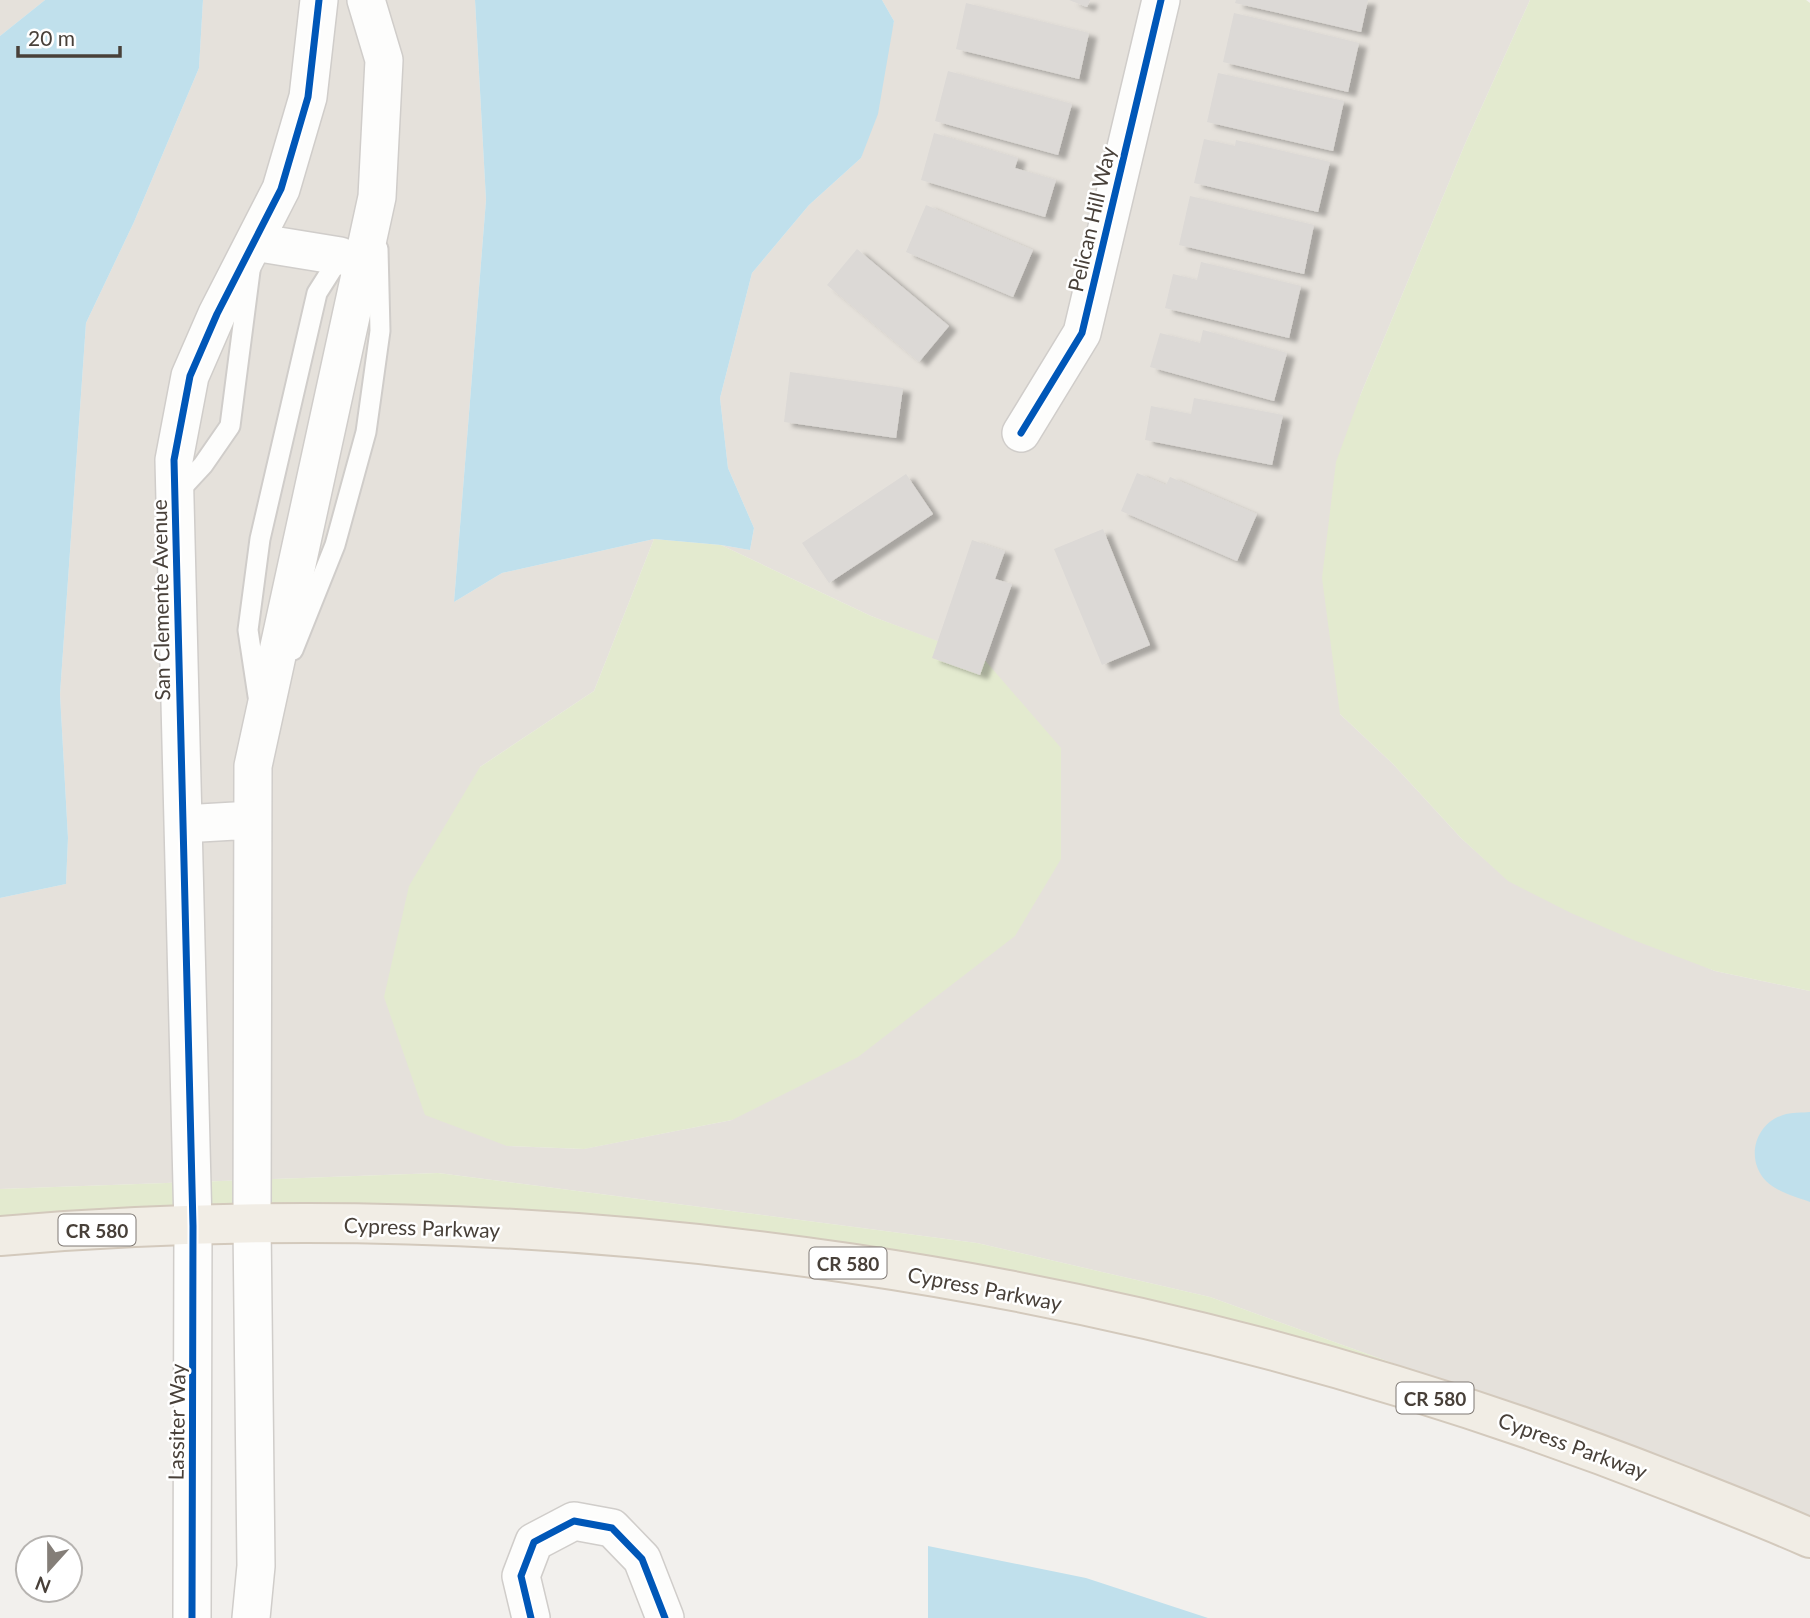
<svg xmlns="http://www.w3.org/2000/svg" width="1810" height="1618" viewBox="0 0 1810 1618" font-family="Lato,sans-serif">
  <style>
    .residential { fill: #e5e1db }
    .green { fill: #e3eacf }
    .water { fill: #c0e0ec }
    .building { fill: #dcd9d6; filter: url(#shadow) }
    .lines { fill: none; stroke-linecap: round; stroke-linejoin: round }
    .lane-casing { stroke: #d0cdca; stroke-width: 23 }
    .street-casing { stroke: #d0cdca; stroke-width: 40 }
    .primary-casing { stroke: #d3c9bc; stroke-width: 42 }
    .lane { stroke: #fdfdfc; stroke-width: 19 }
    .street { stroke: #fdfdfc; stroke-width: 37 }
    .primary { stroke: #f1ede5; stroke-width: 38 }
    .cycleway-casing { stroke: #fff; stroke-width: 11 }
    .cycleway { stroke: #0057b8; stroke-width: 7 }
    .labels { text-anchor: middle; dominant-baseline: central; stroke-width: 5; stroke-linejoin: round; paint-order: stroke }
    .shield { fill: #fff; stroke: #7f7974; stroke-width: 2 }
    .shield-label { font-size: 19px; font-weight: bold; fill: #484039 }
    .street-label { font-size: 21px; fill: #484039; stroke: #fff }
  </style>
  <defs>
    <filter id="shadow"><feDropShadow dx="8" dy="4.5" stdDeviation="2" flood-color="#0004"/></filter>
  </defs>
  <rect width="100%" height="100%" fill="#f2f0ed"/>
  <path class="residential" d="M 0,0 L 45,0 L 0,36 Z
    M 203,0 L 475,0 L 486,200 L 454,602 L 502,573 L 654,539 L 594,691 L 480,767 L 507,1146 L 583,1149 L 732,1120 L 983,659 L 871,616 L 721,545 L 750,550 L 754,528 L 728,468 L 720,398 L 752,273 L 809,205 L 861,158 L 894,21 L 882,0 L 1530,0 L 1465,144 L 1360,396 L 1340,714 L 1393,764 L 1461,838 L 1509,881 L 1715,971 L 1810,991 L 1810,1516 L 1590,1429 L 1409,1369 L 1210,1297 L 977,1243 L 438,1173 L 0,1189 L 0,898 L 66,884 L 68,838 L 60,694 L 86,323 L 134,222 L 199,68 Z"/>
  <path class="green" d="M 1530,0 L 1806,0 L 1810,3 L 1810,991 L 1715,971 L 1636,941 L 1571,913 L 1508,881 L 1461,838 L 1393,764 L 1340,714 L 1322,578 L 1336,462 L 1360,396 L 1465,144 Z
    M 654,539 L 721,545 L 871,616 L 983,658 L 1061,748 L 1061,859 L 1015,936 L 858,1057 L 732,1120 L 584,1149 L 507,1146 L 425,1115 L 384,997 L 409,886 L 480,767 L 594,691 Z
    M 438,1173 L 977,1243 L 1210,1297 L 1409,1369 C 953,1233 474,1176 0,1217 L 0,1189 Z"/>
  <path class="water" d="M 45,0 L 203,0 L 199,68 L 134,222 L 86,323 L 60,694 L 68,838 L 66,884 L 0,898 L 0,36 Z
    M 475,0 L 882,0 L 894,21 L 878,114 L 861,158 L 809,205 L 752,273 L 720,398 L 728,468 L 754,528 L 750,550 L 721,545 L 654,539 L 502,573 L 454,602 L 486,200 Z
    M 1810,1112 L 1810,1202 C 1796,1197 1777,1192 1766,1181 C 1745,1159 1755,1124 1783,1115 C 1791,1112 1802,1113 1810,1112 Z
    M 928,1546 L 1086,1578 L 1208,1618 L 928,1618 Z"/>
  <path class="building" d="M 1069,0 L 1090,0 L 1087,7 Z
    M 1236,0 L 1368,0 L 1361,32 L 1235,3 Z
    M 966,3 L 1089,33 L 1079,79 L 956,49 Z
    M 1234,13 L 1359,43 L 1348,92 L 1223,62 Z
    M 948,71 L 1072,104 L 1058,155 L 935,121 Z
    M 1218,73 L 1344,101 L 1333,151 L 1207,122 Z
    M 934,133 L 1018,158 L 1015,168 L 1056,180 L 1045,217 L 921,180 Z
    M 1204,139 L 1235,146 L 1236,140 L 1330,162 L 1318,212 L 1194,183 Z
    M 1190,196 L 1314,225 L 1304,274 L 1179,245 Z
    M 926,205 L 1033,250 L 1013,297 L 906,252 Z
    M 857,249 L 949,326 L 919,362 L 827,285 Z
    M 1201,262 L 1301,286 L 1289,338 L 1165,308 L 1173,274 L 1197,280 Z
    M 1203,330 L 1287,353 L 1274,401 L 1150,367 L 1160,333 L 1200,343 Z
    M 790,372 L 903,388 L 896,438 L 784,422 Z
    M 1194,398 L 1283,415 L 1272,465 L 1145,440 L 1151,406 L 1191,414 Z
    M 1137,473 L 1166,485 L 1170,477 L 1257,514 L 1237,561 L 1121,511 Z
    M 906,474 L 933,514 L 829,583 L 802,543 Z
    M 1103,529 L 1150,645 L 1102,665 L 1054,549 Z
    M 972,540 L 1005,551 L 995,579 L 1012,584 L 980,675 L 932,658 Z"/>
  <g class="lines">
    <g class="lane-casing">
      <path id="lane" d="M 177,493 L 203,465 L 230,426 L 250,271
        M 293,650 L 335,545 L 366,432 L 380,331 L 378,249
        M 258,696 L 248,630 L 260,539 L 317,293 L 343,252"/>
    </g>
    <g class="street-casing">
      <path id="street" d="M 254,242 L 340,256
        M 1021,433 L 1082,333 L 1161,0
        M 183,824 L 252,820
        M 192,1618 L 193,1226 L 174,460 L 190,376 L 217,314 L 281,189 L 308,97 L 319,0
        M 251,1618 L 256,1566 L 252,1225 L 253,766 L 377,197 L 384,60 L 366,0
        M 531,1618 L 521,1576 L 534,1542 L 574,1521 L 612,1528 L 642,1559 L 665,1618"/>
    </g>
    <g class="primary-casing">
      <path id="primary" d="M 0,1236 C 563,1188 1147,1275 1672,1482 C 1718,1500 1765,1518 1810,1538"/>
    </g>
    <use href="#lane" class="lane"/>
    <use href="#street" class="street"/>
    <use href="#primary" class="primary"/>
    <g class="cycleway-casing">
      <path id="cycleway" d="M 1021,433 L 1082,333 L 1161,0
        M 192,1618 L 193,1226 L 174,460 L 190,376 L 217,314 L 281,189 L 308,97 L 319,0
        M 531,1618 L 521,1576 L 534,1542 L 574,1521 L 612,1528 L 642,1559 L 665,1618"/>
    </g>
    <use href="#cycleway" class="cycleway"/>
  </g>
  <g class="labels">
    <g class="shield">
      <rect x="58.5" y="1214.5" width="77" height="31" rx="5"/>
      <rect x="809.5" y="1247.5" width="77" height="31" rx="5"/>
      <rect x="1396.5" y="1382.5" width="77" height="31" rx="5"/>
    </g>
    <g class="shield-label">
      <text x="97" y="1230">CR 580</text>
      <text x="848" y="1263">CR 580</text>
      <text x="1435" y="1398">CR 580</text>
    </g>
    <g class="street-label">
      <text transform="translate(1091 219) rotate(-77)">Pelican Hill Way</text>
      <text transform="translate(160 600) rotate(-91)">San Clemente Avenue</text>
      <text transform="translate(422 1227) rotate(2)">Cypress Parkway</text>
      <text transform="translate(985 1288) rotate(11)">Cypress Parkway</text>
      <text transform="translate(176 1422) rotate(-89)">Lassiter Way</text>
      <text transform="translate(1573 1445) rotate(20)">Cypress Parkway</text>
    </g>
  </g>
  <g transform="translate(49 1569) rotate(201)"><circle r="33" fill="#ffffff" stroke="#b6b3b0" stroke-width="2"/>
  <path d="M0-5L12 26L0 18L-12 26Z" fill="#847e78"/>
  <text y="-10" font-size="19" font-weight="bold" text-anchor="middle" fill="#484039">N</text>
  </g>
  <path d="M18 46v10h102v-10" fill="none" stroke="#484039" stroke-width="3.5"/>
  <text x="28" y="46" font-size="21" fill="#484039" stroke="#ffffff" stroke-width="5" paint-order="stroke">20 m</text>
</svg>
